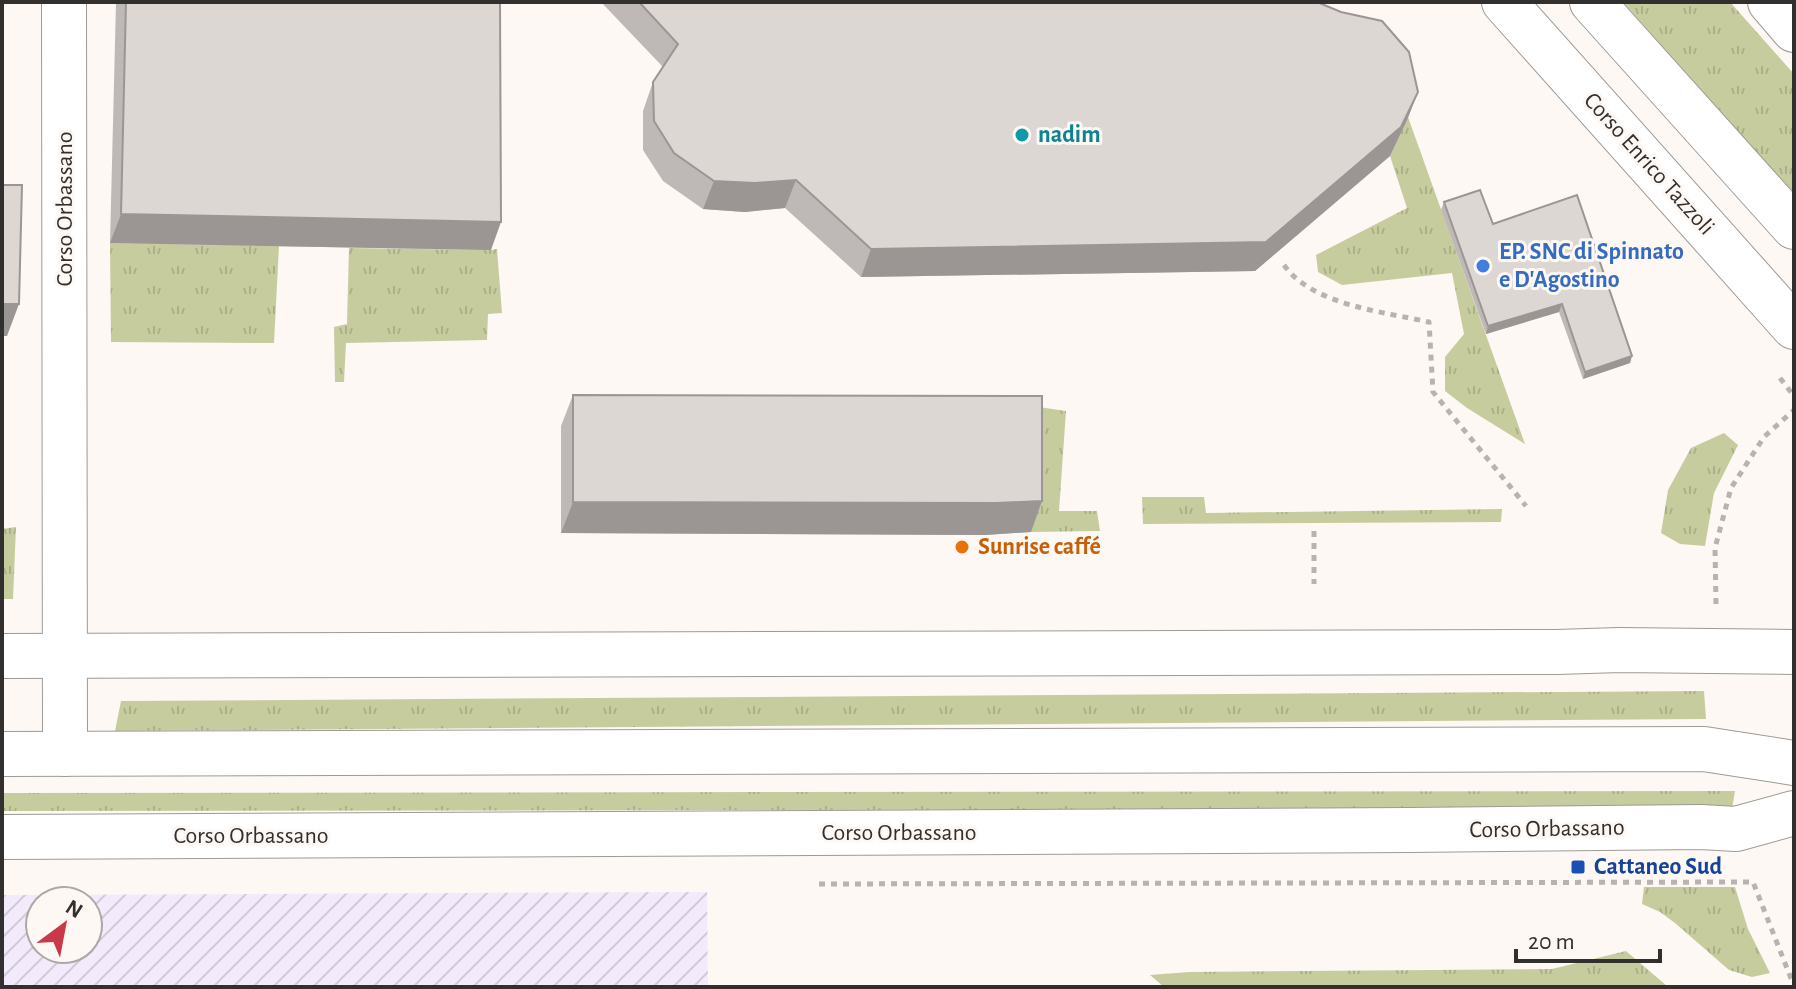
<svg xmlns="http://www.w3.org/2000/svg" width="1796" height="989" viewBox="0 0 1796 989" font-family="'Alegreya Sans',sans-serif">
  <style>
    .industrial { fill: url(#industrial-furrows); fill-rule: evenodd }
    .grass { fill: url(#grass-tufts) }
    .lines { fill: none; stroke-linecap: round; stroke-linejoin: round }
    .minor-casing { stroke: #9e9a95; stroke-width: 46 }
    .major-casing { stroke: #9e9a95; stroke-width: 46 }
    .path { stroke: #b7b3b0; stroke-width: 5; stroke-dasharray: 6 6; stroke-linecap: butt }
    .minor { stroke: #fff; stroke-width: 44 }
    .major { stroke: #fff; stroke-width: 44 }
    .wall { fill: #beb9b6 }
    .shaded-wall { fill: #9b9694 }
    .building { fill: #ddd7d4; stroke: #9b9694; stroke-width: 2 }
    .culture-dot { fill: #0f9aa8; stroke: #fdf8f4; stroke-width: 3 }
    .shop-dot { fill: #3f7fe0; stroke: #fdf8f4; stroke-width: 3 }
    .food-dot { fill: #e8710a; stroke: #fdf8f4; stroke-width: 3 }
    .transit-dot { fill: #1a4fb4; stroke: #fdf8f4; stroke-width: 3 }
    .labels { text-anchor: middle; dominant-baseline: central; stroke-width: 6; stroke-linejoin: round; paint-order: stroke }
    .culture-label { font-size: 24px; font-weight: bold; fill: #0d838f; stroke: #fdf8f4; text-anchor: start }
    .street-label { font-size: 24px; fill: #32302e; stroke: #fdf8f4 }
    .shop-label { font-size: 24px; font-weight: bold; fill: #366cbe; stroke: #fdf8f4; text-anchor: start }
    .food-label { font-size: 24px; font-weight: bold; fill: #c56008; stroke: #fdf8f4; text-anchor: start }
    .transit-label { font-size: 24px; font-weight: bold; fill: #164399; stroke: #fdf8f4; text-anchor: start }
  </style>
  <defs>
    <pattern id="industrial-furrows" width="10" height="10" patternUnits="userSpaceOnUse" patternTransform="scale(2)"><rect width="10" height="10" fill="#f3ebfc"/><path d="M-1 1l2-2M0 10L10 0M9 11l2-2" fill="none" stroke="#d1cad8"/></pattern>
    <pattern id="grass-tufts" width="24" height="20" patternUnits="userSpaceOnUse" patternTransform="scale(2)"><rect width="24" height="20" fill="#c7cc9f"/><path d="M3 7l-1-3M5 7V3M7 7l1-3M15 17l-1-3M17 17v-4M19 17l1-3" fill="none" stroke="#abb089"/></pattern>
  </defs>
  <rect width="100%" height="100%" fill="#fdf8f4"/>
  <path class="industrial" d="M 707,892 L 708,987 L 2,987 L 2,895 ZM 40,901 L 88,901 L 88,949 L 40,949 Z"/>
  <path class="grass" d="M 1623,2 L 1730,2 L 1794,74 L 1794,194 Z
    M 1408,117 L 1525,444 L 1467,408 L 1445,391 L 1445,357 L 1464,334 L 1452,273 L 1342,285 L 1318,272 L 1316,255 L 1407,208 L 1390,156 Z
    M 110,243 L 279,246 L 274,343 L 111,342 Z
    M 349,248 L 491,250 L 497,249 L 502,313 L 488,314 L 487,340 L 346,343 L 344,382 L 335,382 L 334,327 L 347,324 Z
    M 1032,406 L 1066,411 L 1059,511 L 1097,511 L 1100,531 L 1031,532 Z
    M 1724,433 L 1738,445 L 1714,493 L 1705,546 L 1680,544 L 1661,533 L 1668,490 L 1691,448 Z
    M 1142,497 L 1204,497 L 1206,513 L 1502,509 L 1501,522 L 1143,524 Z
    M 16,527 L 13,599 L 2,599 L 2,529 Z
    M 1704,691 L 1706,719 L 115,731 L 121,701 Z
    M 1735,791 L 1732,809 L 2,811 L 2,793 Z
    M 1644,887 L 1735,887 L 1748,929 L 1770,973 L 1752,977 L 1729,970 L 1675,923 L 1660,912 L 1642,904 Z
    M 1626,951 L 1667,986 L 1666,987 L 1164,987 L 1150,975 L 1189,972 L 1552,969 Z"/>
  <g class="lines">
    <g class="minor-casing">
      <path id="minor" d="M 64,2 L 65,754
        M 1504,2 L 1794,327
        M 1592,2 L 1794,227
        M 1770,2 L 1794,30
        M 2,837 L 1410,830 L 1701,827 L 1736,829 L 1794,813"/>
    </g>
    <g class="major-casing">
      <path id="major" d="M 2,656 L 1557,652 L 1619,650 L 1794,652
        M 2,754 L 1704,749 L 1794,763"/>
    </g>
    <path class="path" d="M 1284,265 C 1312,305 1384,312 1429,322 L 1433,392 L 1526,506
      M 1780,378 L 1794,396
      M 1314,531 L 1314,584
      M 1716,604 L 1715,548 L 1731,488 L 1764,437 L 1794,410
      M 819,884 L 1753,882 L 1794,986"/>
    <use href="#minor" class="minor"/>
    <use href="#major" class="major"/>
  </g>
  <path class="wall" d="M 116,2 L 500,2 L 491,250 L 110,243 Z
    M 601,2 L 1317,2 L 1418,92 L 1407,120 L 1390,156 L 1255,271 L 861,277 L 785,208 L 745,212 L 703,209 L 663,181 L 643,150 L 643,111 L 653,82 L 663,67 Z
    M 1444,202 L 1493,224 L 1630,363 L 1583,379 L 1559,312 L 1486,334 L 1441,210 Z
    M 573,395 L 1031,532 L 985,535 L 561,533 L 561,426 Z"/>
  <path class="shaded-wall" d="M 1418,92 L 1407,120 L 1390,156 L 1255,271 L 861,277 L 871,249 Z
    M 796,180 L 785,208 L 745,212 L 703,209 L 714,181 Z
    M 121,214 L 501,222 L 491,250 L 110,243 Z
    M 2,304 L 19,304 L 7,336 L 2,336 Z
    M 1562,304 L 1559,312 L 1486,334 L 1488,326 Z
    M 1632,356 L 1630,363 L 1583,379 L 1585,372 Z
    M 1042,501 L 1031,532 L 985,535 L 561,533 L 573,502 Z"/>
  <path class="building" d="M 126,2 L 500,2 L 501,222 L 121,214 Z
    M 639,2 L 1317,2 L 1341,12 L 1382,21 L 1409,52 L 1418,92 L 1401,127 L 1266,242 L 871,249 L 796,180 L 755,183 L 714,181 L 674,153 L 654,121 L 653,82 L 678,44 Z
    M 2,185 L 22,185 L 19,304 L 2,304 Z
    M 1480,190 L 1493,224 L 1577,195 L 1632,356 L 1585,372 L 1562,304 L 1488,326 L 1444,202 Z
    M 573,395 L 1042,396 L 1042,501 L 996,503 L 573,502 Z"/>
  <circle class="culture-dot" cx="1022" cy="135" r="8"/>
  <circle class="shop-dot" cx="1483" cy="266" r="8"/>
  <circle class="food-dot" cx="962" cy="547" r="8"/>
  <rect class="transit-dot" x="1570" y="859" width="16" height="16" rx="4"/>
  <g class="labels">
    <g class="culture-label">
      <text x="1038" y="135">nadim</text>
    </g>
    <g class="street-label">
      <text transform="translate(1649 164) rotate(48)">Corso Enrico Tazzoli</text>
      <text transform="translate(65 209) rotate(-90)">Corso Orbassano</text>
      <text transform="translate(1547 829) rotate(-1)">Corso Orbassano</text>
      <text x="899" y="833">Corso Orbassano</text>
      <text x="251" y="836">Corso Orbassano</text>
    </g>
    <g class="shop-label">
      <text x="1499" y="252">EP. SNC di Spinnato<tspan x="1499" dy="28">e D'Agostino</tspan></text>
    </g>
    <g class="food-label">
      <text x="978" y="547">Sunrise caffé</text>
    </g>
    <g class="transit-label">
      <text x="1594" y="867">Cattaneo Sud</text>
    </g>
  </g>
  <rect width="1796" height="989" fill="none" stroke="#32302e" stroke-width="8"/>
  <g transform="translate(64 925) rotate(32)"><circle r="38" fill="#fdf8f4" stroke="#aca8a5" stroke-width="2"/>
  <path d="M0-6L14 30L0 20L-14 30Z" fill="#c93949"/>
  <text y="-12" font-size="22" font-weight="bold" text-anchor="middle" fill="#32302e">N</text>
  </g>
  <path d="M1516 949v12h144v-12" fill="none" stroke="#32302e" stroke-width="4"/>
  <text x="1528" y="949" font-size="24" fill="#32302e" stroke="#fdf8f4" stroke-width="6" paint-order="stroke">20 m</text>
</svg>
